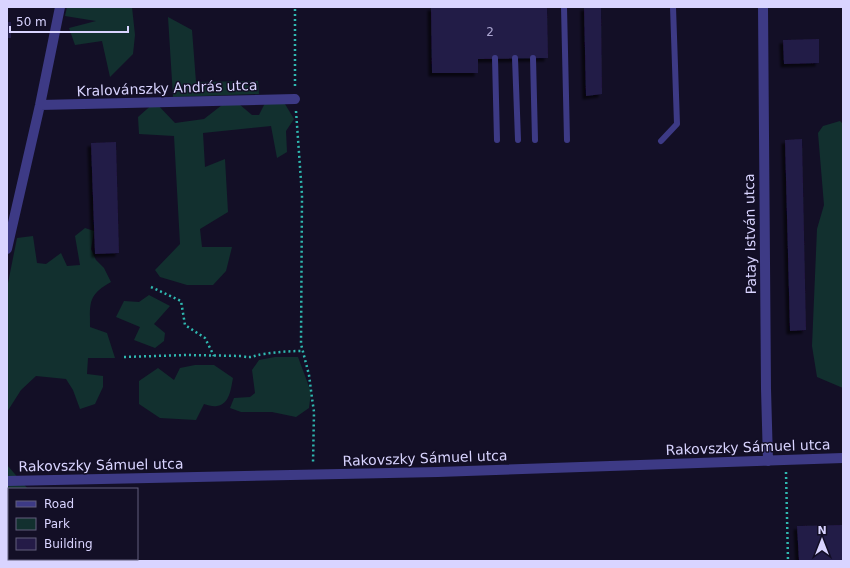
<svg xmlns="http://www.w3.org/2000/svg" width="850" height="568" viewBox="0 0 850 568" font-family="'DejaVu Sans',sans-serif">
  <style>
    .green { fill: #12302f }
    .building { fill: #241b47; filter: url(#shadow) }
    .lines { fill: none; stroke-linecap: round; stroke-linejoin: round }
    .path { stroke: #2fb8b0; stroke-width: 2.5; stroke-dasharray: 2 3; stroke-linecap: butt }
    .service { stroke: #3d3a85; stroke-width: 6 }
    .minor { stroke: #3d3a85; stroke-width: 10 }
    .labels { text-anchor: middle; dominant-baseline: central; stroke-width: 3; stroke-linejoin: round; paint-order: stroke }
    .number-label { font-size: 12px; fill: #aca6d1 }
    .street-label { font-size: 14px; fill: #d9d4ff; stroke: #130f26 }
  </style>
  <defs>
    <filter id="shadow"><feDropShadow dx="-3.5" dy="3.5" stdDeviation="1" flood-color="#0009"/></filter>
  </defs>
  <rect width="100%" height="100%" fill="#130f26"/>
  <path class="green" d="M 67,7 L 132,7 L 135,35 L 133,54 L 110,77 L 102,41 L 75,45 L 69,28 L 96,21 L 65,16 Z
    M 168,17 L 192,30 L 196,82 L 258,81 L 259,94 L 173,97 Z
    M 267,99 L 282,99 L 294,119 L 286,131 L 287,152 L 277,158 L 271,126 L 203,133 L 205,167 L 225,159 L 228,212 L 200,229 L 202,247 L 232,247 L 226,271 L 213,285 L 187,285 L 160,277 L 155,270 L 180,244 L 174,136 L 139,134 L 138,117 L 155,102 L 175,123 L 204,119 L 222,105 L 239,104 L 252,115 L 259,115 Z
    M 840,121 L 843,124 L 843,388 L 817,377 L 812,346 L 817,229 L 824,205 L 818,133 L 823,126 Z
    M 85,228 L 94,231 L 91,249 L 96,260 L 104,268 L 111,282 C 88,295 90,302 90,327 L 107,333 L 115,358 L 88,358 L 87,374 L 103,376 L 103,387 L 95,404 L 80,409 L 73,390 L 66,379 L 36,376 L 21,390 L 7,412 L 7,288 L 17,238 L 33,236 L 37,263 L 46,264 L 61,253 L 67,266 L 80,265 L 75,236 Z
    M 149,295 L 170,306 L 154,324 L 165,333 L 164,341 L 155,348 L 134,340 L 140,327 L 116,317 L 124,301 L 139,302 Z
    M 275,357 L 298,357 L 311,392 L 309,408 L 296,417 L 272,412 L 241,412 L 230,408 L 234,398 L 250,397 L 255,393 L 252,370 L 259,360 Z
    M 195,365 L 214,365 L 233,378 C 231,388 230,404 217,406 C 213,407 208,405 204,404 L 196,420 L 160,418 L 139,404 L 139,381 L 158,368 L 174,380 L 180,368 Z
    M 7,465 L 28,489 L 9,489 L 9,559 L 89,559 L 88,561 L 7,561 Z"/>
  <path class="building" d="M 431,7 L 547,7 L 548,58 L 478,59 L 478,73 L 432,73 Z
    M 584,7 L 601,7 L 602,94 L 586,96 Z
    M 7,22 L 11,22 L 11,38 L 7,38 Z
    M 819,39 L 819,63 L 784,64 L 783,40 Z
    M 802,139 L 806,330 L 790,331 L 785,140 Z
    M 116,142 L 119,253 L 95,254 L 91,143 Z
    M 843,525 L 843,561 L 799,561 L 797,526 Z"/>
  <g class="lines">
    <path class="path" d="M 295,86 L 295,7
      M 296,111 L 302,195 L 301,344 L 309,375 L 312,398 L 314,412 L 313,463
      M 151,287 L 181,301 L 185,325 L 205,338 L 214,356
      M 124,357 L 186,355 L 242,356 C 252,359 254,355 264,354 C 277,352 290,351 303,351
      M 786,472 L 788,561"/>
    <path class="service" d="M 564,7 L 567,140
      M 495,58 L 497,140
      M 515,58 L 518,140
      M 533,58 L 535,140
      M 661,141 L 677,124 L 673,7"/>
    <path class="minor" d="M 763,7 L 766,389 L 768,461
      M 40,105 L 295,99
      M 7,249 L 40,105 L 60,7
      M 7,481 L 438,472 L 843,458"/>
  </g>
  <g class="labels">
    <g class="number-label">
      <text x="490" y="32">2</text>
    </g>
    <g class="street-label">
      <text transform="translate(167 88) rotate(-2)">Kralovánszky András utca</text>
      <text transform="translate(750 234) rotate(-91)">Patay István utca</text>
      <text transform="translate(748 447) rotate(-2)">Rakovszky Sámuel utca</text>
      <text transform="translate(425 458) rotate(-2)">Rakovszky Sámuel utca</text>
      <text transform="translate(101 465) rotate(-1)">Rakovszky Sámuel utca</text>
    </g>
  </g>
  <rect width="850" height="568" fill="none" stroke="#d9d4ff" stroke-width="16"/>
  <rect x="8" y="488" width="130" height="72" fill="#130f26" stroke="#625e7d"/>
  <rect x="16" y="501" width="20" height="6" fill="#3d3a85" stroke="#625e7d"/>
  <text x="44" y="508" font-size="12" fill="#d9d4ff">Road</text>
  <rect x="16" y="518" width="20" height="12" fill="#12302f" stroke="#625e7d"/>
  <text x="44" y="528" font-size="12" fill="#d9d4ff">Park</text>
  <rect x="16" y="538" width="20" height="12" fill="#241b47" stroke="#625e7d"/>
  <text x="44" y="548" font-size="12" fill="#d9d4ff">Building</text>
  <g transform="translate(822 540)" stroke="#130f26" stroke-width="3" paint-order="stroke">
  <path d="M0-3L7 15L0 10L-7 15Z" fill="#d9d4ff"/>
  <text y="-6" font-size="11" font-weight="bold" text-anchor="middle" fill="#d9d4ff">N</text>
  </g>
  <path d="M10 26v6h118v-6" fill="none" stroke="#d9d4ff" stroke-width="2"/>
  <text x="16" y="26" font-size="12" fill="#d9d4ff" stroke="#130f26" stroke-width="3" paint-order="stroke">50 m</text>
</svg>
